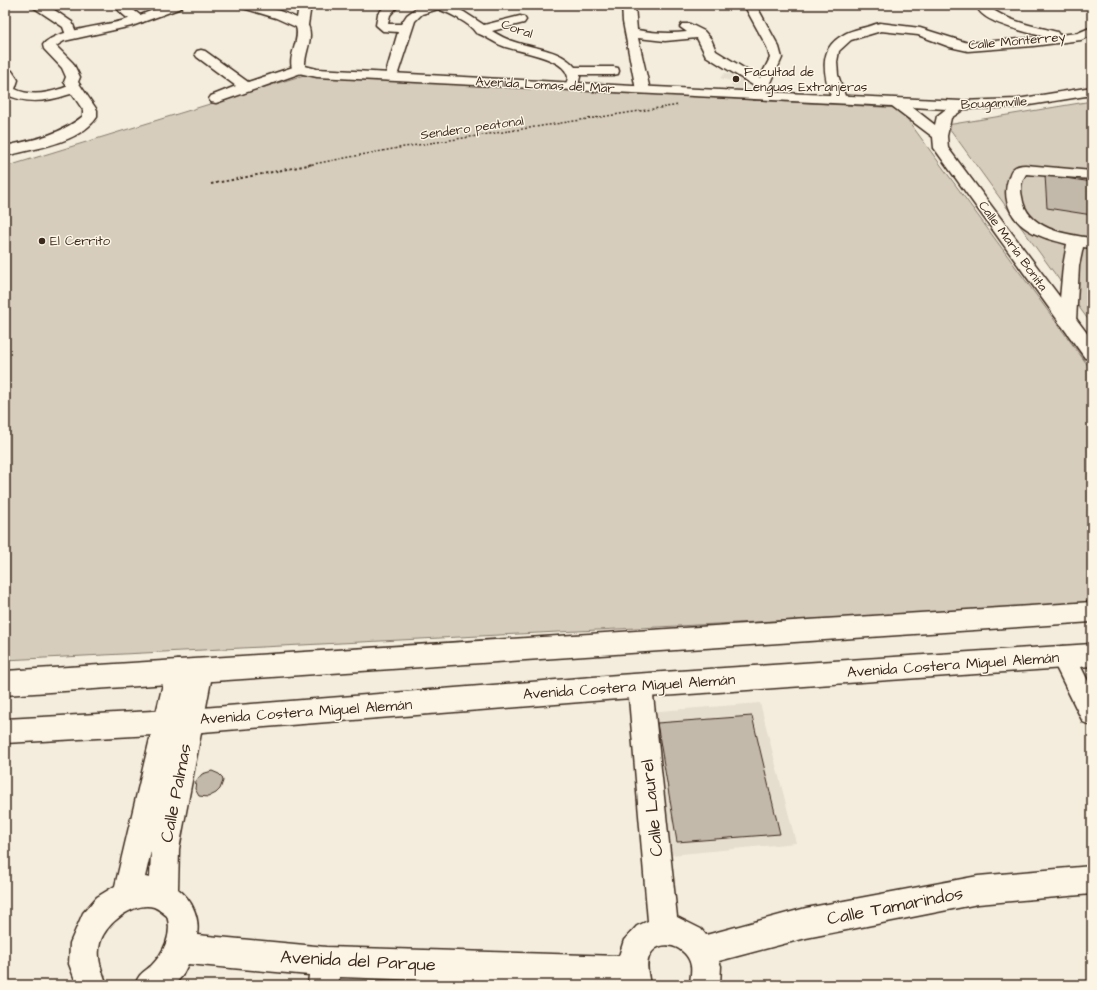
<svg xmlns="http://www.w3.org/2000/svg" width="1097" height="990" viewBox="0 0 1097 990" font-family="'Architects Daughter',sans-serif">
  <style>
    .built { fill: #e5ddce }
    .green { fill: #d6cdbd; stroke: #887c6e }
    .building { fill: #c3b9aa; stroke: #3b2a1e }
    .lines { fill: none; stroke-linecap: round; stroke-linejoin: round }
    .minor-casing { stroke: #3b2a1e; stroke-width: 3 }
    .major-casing { stroke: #3b2a1e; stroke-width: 3 }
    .path-far1 { stroke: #3b2a1e; stroke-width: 1.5; stroke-dasharray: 2 2; stroke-linecap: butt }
    .path { stroke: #3b2a1e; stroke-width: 2; stroke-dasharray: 2.5 2.5; stroke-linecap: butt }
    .minor { fill: #fcf5e5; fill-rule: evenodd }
    .major { fill: #fcf5e5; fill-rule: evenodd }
    .poi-dot { fill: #3b2a1e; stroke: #fcf5e5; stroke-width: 1.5 }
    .labels { text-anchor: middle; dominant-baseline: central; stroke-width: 3; stroke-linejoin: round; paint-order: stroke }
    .far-street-label { font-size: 13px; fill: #3b2a1e; stroke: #fcf5e5 }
    .far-poi-label { font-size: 13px; fill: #3b2a1e; stroke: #fcf5e5; text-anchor: start }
    .street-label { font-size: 15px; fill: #3b2a1e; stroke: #fcf5e5 }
    .near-street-label { font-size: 18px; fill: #3b2a1e; stroke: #fcf5e5 }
  </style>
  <rect width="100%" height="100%" fill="#f4eddd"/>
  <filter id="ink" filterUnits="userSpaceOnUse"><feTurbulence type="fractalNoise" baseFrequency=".025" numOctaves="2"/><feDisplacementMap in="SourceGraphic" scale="8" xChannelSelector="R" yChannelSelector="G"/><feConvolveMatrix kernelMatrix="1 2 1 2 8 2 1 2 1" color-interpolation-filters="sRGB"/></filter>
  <g filter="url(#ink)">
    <path class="built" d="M 725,73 L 752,81 L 745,88 L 737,89 L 730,86 L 735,82 L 720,78 Z
      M 760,703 L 796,843 L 671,855 L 647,712 Z"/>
    <path class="green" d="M 304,75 L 899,108 L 1092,371 L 1092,605 L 5,660 L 5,167 Z
      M 1092,101 L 1092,325 L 947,125 Z"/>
    <path class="building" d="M 1045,175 L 1092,182 L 1092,215 L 1047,208 Z
      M 752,716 L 780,834 L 677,842 L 657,723 Z
      M 212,771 L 219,774 L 222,777 L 223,781 L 220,789 L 216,793 L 208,797 L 199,796 L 195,789 L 196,781 L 202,774 Z"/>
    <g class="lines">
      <g class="minor-casing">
        <path id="minor" d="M 30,5 L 46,5 L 50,7 L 72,22 L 77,35 L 75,38 L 67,38 L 63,27 Z
          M 115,5 L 127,5 L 145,19 L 143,22 C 133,24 120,14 115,5 Z
          M 299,5 L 311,5 L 308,25 L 306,28 L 298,28 L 296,25 Z
          M 386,5 L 399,5 L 390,15 L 388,24 L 401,24 L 407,15 L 418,7 L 424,5 L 449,5 L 464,12 L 484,25 L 520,16 L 524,17 L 526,20 L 524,23 L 492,31 C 500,36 508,40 518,43 C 538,49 561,50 575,67 L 613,67 L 618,68 L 619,71 L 618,74 L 613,75 L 579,75 L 580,77 L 577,89 L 567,89 L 565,86 C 566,84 568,79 568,77 C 565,57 518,52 503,46 C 494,43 485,35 476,33 C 470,23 449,13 438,9 L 422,14 L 415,21 L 397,76 L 396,79 L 386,79 L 385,76 L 398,32 L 383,31 L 376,25 L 378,14 Z
          M 622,5 L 635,6 L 637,30 C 654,33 670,34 687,32 L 680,27 L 682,24 L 690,24 L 704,31 L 711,39 L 716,51 L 760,78 L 770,58 L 767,47 L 744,5 L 756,5 L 779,47 L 782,58 L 765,96 L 763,99 L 753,99 L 751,96 L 756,87 L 706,56 L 697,38 L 665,41 L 638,38 L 650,90 L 648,93 L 638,93 L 636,90 L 623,22 Z
          M 977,5 L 989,5 L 989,7 C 1009,22 1034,26 1057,32 L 1059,35 L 1078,33 L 1092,27 L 1092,35 L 1081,40 L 1033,46 L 968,51 L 950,47 L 918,35 L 881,31 L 851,40 L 839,51 L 837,62 L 838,75 L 846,99 L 844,102 L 834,102 L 832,99 C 824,76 817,49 843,35 C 852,29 866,28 876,24 L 880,23 L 920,28 L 968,43 L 1046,37 C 1032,33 978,23 977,5 Z
          M 201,50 L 205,51 L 248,82 L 299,65 L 304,66 L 305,69 L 304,72 L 216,103 L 211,102 L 209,99 L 211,96 L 236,86 L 197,57 L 195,54 L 197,51 Z
          M 5,69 L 12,71 L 18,80 L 15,89 C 29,96 45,94 60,89 C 67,87 72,83 79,85 L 81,88 C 78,92 72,94 67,95 C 46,102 25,104 5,94 Z
          M 1025,165 L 1092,171 L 1092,179 L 1026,174 C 1021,181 1020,189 1022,197 C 1026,229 1067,235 1092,238 L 1092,248 L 1083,247 L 1079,266 L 1076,321 L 1073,325 L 1067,327 L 1061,325 L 1058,321 L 1063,266 L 1067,244 C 1052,240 1036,236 1024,227 C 1008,215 1002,195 1009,177 C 1010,174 1011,170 1013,169 C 1016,166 1021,165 1025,165 Z
          M 1063,646 L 1072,649 L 1092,689 L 1092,726 L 1083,722 L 1051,657 L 1054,649 Z
          M 201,659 L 210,662 L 213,670 L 179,849 L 178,889 C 192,900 200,917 197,935 L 326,947 L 619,956 L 624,940 L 637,926 L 648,921 L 628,686 L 631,678 L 640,675 L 649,678 L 652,686 L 677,917 L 701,929 L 706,935 L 806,908 L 978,876 L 1092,866 L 1092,894 L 978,904 L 806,938 L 719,961 L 721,966 L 720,985 L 690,985 C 690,979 692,972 691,966 C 688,946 658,936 649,957 C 645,966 649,976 650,985 L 568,985 L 339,977 L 338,985 L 308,985 L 309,975 L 188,964 L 182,976 L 174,985 L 135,985 C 139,974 142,973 151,966 C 164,953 173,934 167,916 C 163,913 159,909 154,907 C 134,901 105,924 100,943 C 96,958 102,971 107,985 L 77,985 L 69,964 L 70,943 L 83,913 L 97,897 L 115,886 L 166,671 L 169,663 L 178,660 L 187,663 L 189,669 L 192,662 ZM 151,851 L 150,878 L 145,877 Z"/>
      </g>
      <g class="major-casing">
        <path id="major" d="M 166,5 L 183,5 L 181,8 L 132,26 L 64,41 L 56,46 L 73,63 L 80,77 L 78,82 L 97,110 L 97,117 C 80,143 33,149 5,156 L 5,146 C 33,140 60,135 83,116 L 83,110 L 64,82 L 66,77 L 62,68 L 44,49 L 43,45 C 53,30 106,26 125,20 C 139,16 152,10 166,5 Z
          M 241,5 C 268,5 282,11 306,22 C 316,36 304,52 305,66 L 317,69 L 633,86 L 961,101 L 1017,99 L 1092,87 L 1092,95 L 1017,107 L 964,109 L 951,118 L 947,136 L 948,148 L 1092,340 L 1092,359 L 1085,358 L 934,148 L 933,137 L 892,106 L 317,77 L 294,72 C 285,59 301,41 296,27 L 276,18 L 243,8 ZM 912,107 L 946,109 L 937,116 L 935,125 Z
          M 1092,602 L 1092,622 L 5,695 L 5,671 Z
          M 1092,644 L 1092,666 L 618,699 L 190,733 L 5,743 L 5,719 L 190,709 L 618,675 Z"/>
      </g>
      <path class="path-far1" d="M 308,165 L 398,148 L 679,105"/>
      <path class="path" d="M 211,184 L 313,164"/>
      <use href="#minor" class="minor"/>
      <use href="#major" class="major"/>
    </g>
  </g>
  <g class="poi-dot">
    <circle cx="736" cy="79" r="4"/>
    <circle cx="42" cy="241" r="4"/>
  </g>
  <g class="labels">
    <g class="far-street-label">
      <text transform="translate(517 29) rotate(19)">Coral</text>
      <text transform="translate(1017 41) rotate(-5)">Calle Monterrey</text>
      <text transform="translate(545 85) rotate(3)">Avenida Lomas del Mar</text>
      <text transform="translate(994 103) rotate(-3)">Bougamville</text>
      <text transform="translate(472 128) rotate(-8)">Sendero peatonal</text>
      <text transform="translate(1013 246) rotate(54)">Calle María Bonita</text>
    </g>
    <g class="far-poi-label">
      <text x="744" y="72">Facultad de<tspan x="744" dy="15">Lenguas Extranjeras</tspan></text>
      <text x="50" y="241">El Cerrito</text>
    </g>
    <g class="street-label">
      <text transform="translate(953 665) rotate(-4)">Avenida Costera Miguel Alemán</text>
      <text transform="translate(629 687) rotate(-4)">Avenida Costera Miguel Alemán</text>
      <text transform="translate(306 712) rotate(-4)">Avenida Costera Miguel Alemán</text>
    </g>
    <g class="near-street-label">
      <text transform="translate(176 793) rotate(-79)">Calle Palmas</text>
      <text transform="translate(652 808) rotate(-96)">Calle Laurel</text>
      <text transform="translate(895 906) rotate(-11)">Calle Tamarindos</text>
      <text transform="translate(358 961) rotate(3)">Avenida del Parque</text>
    </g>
  </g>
  <rect width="1097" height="990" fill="none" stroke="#fcf5e5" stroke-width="20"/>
  <rect x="10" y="10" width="1077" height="970" fill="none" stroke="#3b2a1e" stroke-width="1.5" filter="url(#ink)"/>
</svg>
